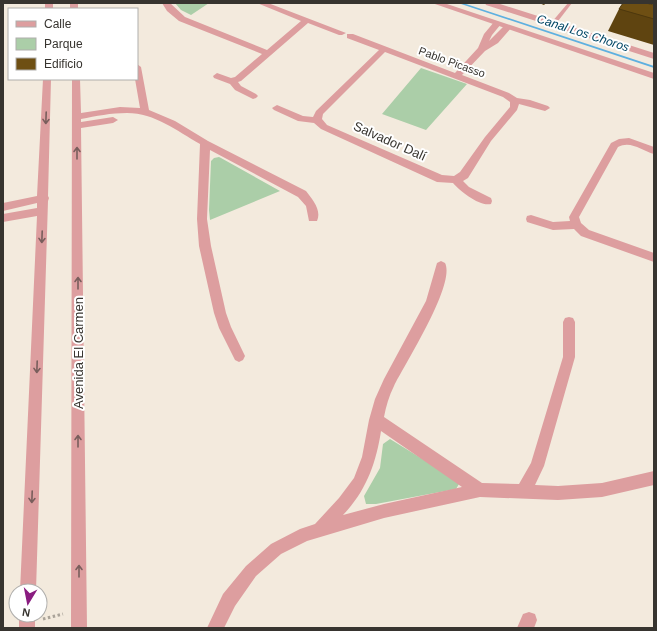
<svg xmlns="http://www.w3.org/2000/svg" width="657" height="631" viewBox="0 0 657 631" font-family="Helvetica,sans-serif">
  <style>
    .green { fill: #abcea8 }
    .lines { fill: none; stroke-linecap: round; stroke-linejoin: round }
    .stream { fill: #5eb0e0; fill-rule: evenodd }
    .path { stroke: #aaa399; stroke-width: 3; stroke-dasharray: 2.5 2.5; stroke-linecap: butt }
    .service { fill: #dd9e9f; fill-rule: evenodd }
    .minor { fill: #dd9e9f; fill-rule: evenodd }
    .tertiary { fill: #dd9e9f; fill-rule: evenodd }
    .wall { fill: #5f4410 }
    .building { fill: #6e4f13; stroke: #4d370d }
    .oneway { stroke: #795e5c }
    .labels { text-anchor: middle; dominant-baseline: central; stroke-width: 4; stroke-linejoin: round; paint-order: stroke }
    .far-street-label { font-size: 11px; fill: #37342f; stroke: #fff }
    .far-water-label { font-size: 12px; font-style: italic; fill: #004665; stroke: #fff }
    .street-label { font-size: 13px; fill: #37342f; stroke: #fff }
  </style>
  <rect width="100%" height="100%" fill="#f3eadd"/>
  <path class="green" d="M 175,3 L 209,3 L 191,15 L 181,10 Z
    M 421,68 L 467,84 L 426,130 L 382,114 Z
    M 219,157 L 221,158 L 280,191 L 210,220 L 209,210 L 211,161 L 214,158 Z
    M 390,439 L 455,479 L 459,484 L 456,489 L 376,504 L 366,504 L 364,496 L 380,468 L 383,444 Z"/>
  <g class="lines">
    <path class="stream" d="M 458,3 L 463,3 L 654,66 L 654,68 Z"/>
    <path class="path" d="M 43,619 L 63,614"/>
    <path class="service" d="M 568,3 L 572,3 L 555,25 L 551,25 L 551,23 Z"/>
    <path class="minor" d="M 45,3 L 53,3 L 53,9 L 45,9 Z
      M 70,3 L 78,3 L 78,9 L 70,9 Z
      M 162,3 L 170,3 L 185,17 L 267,50 L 301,21 L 257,3 L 268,3 L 346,33 L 342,35 L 339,35 L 308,23 L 241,81 L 238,82 L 241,86 L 256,94 L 258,96 L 256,98 L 253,99 L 235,90 L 230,84 L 214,78 L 213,76 L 217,73 L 231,78 L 235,77 L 262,54 L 179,21 L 167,11 Z
      M 485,3 L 497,3 L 654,53 L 654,59 L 486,5 Z
      M 494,22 L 500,22 L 501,24 L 492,35 L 489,41 L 505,25 L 508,25 L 512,27 L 498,43 L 485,51 L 462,75 L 509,93 L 517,98 L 530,100 L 548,106 L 550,108 L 545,111 L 519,104 L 517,110 L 491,141 L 468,178 L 463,181 L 469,187 L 491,198 L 492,201 L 491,204 C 480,207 460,191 453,183 L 437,182 L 321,129 L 314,123 L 298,121 L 274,110 L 272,108 L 277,105 L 303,116 L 313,117 L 316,111 L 379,50 L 347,38 L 347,34 L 353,34 L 455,73 L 478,48 L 484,34 ZM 385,52 L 503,97 L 510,102 L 510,107 L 485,137 L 460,172 L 454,176 L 442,175 L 327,125 L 322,119 L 323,114 Z
      M 137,64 L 141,67 L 149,110 L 175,121 L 208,141 L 306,191 C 312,199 322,210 317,221 L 309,221 L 306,206 L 298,197 L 210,150 L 207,219 L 211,246 L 226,313 L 231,327 L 245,356 L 243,360 L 239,362 L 235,360 L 219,328 L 214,313 L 199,246 L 197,219 L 200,144 C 177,131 155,113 127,113 C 111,113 96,116 81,119 L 81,122 L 113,117 L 118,120 L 113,123 L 81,128 L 87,628 L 71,628 L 72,79 L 80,79 L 81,113 L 120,107 L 140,108 L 135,79 L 137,79 Z
      M 43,79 L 51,79 L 48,196 L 49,198 L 48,201 L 36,591 L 20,591 L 37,216 L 3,222 L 3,214 L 37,208 L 37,203 L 3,211 L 3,203 L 37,196 Z
      M 629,138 L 654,147 L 654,154 C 642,151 631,140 618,147 L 579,217 L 581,223 L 589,230 L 654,253 L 654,262 L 581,236 L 574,229 L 553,230 L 527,222 L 526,219 L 527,216 L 531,215 L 553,222 L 570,221 L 569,217 L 611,143 L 619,139 Z
      M 441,261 L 445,263 C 456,284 405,364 394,386 C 389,396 386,406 384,417 L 482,483 L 519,484 L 531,463 L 563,357 L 563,322 L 565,318 L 569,317 L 573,318 L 575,322 L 575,357 L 544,466 L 535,485 L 558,486 L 602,483 L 654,471 L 654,485 L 602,497 L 558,500 L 480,497 L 384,518 L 307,541 L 281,554 L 256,576 L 235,606 L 224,628 L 207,628 L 223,594 L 246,566 L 271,544 L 300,529 L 315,524 L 339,498 L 354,478 L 362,457 L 369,420 L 375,399 L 384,379 L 426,301 L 437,263 ZM 381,431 L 462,487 L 384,504 L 343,515 C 366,491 376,464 381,431 Z
      M 529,612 L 535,614 L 537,620 L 534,628 L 517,628 L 523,614 Z
      M 19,615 L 35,615 L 35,628 L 19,628 Z"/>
    <path class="tertiary" d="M 432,3 L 444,3 L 654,73 L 654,79 Z"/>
  </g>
  <path class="wall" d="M 539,3 L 546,3 L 544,5 Z
    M 654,5 L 654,45 L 608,31 L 619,9 Z"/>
  <path class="building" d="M 623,3 L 646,3 L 654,5 L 654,19 L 619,9 Z"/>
  <defs><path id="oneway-shaft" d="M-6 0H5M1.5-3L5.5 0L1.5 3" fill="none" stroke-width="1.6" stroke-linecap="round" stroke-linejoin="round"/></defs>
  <g class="oneway">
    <use href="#oneway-shaft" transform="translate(46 118) rotate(92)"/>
    <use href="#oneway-shaft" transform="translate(77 153) rotate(-90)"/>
    <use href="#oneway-shaft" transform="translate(42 237) rotate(92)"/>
    <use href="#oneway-shaft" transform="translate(78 283) rotate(-90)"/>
    <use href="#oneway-shaft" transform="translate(37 367) rotate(92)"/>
    <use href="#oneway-shaft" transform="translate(78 441) rotate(-90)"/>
    <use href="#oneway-shaft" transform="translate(32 497) rotate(92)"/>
    <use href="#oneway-shaft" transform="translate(79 571) rotate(-90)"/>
  </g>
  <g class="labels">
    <g class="far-street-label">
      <text transform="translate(452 62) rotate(20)">Pablo Picasso</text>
    </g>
    <g class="far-water-label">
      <text transform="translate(583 33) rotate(18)">Canal Los Choros</text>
    </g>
    <g class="street-label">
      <text transform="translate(390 141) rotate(24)">Salvador Dalí</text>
      <text transform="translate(78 353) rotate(-90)">Avenida El Carmen</text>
    </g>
  </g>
  <rect width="657" height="631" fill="none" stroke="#37342f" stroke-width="8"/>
  <rect x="8" y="8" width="130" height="72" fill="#ffffff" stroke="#afaeac"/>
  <rect x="16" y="21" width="20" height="6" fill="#dd9e9f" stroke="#afaeac"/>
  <text x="44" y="28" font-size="12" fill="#37342f">Calle</text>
  <rect x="16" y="38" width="20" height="12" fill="#abcea8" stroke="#afaeac"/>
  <text x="44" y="48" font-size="12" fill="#37342f">Parque</text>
  <rect x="16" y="58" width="20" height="12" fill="#6e4f13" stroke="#afaeac"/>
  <text x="44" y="68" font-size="12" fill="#37342f">Edificio</text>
  <g transform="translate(28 603) rotate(190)"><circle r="19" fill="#ffffff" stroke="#afaeac"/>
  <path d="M0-3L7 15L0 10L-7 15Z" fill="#8a1c80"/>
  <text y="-6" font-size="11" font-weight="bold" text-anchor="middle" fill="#37342f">N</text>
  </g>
</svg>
